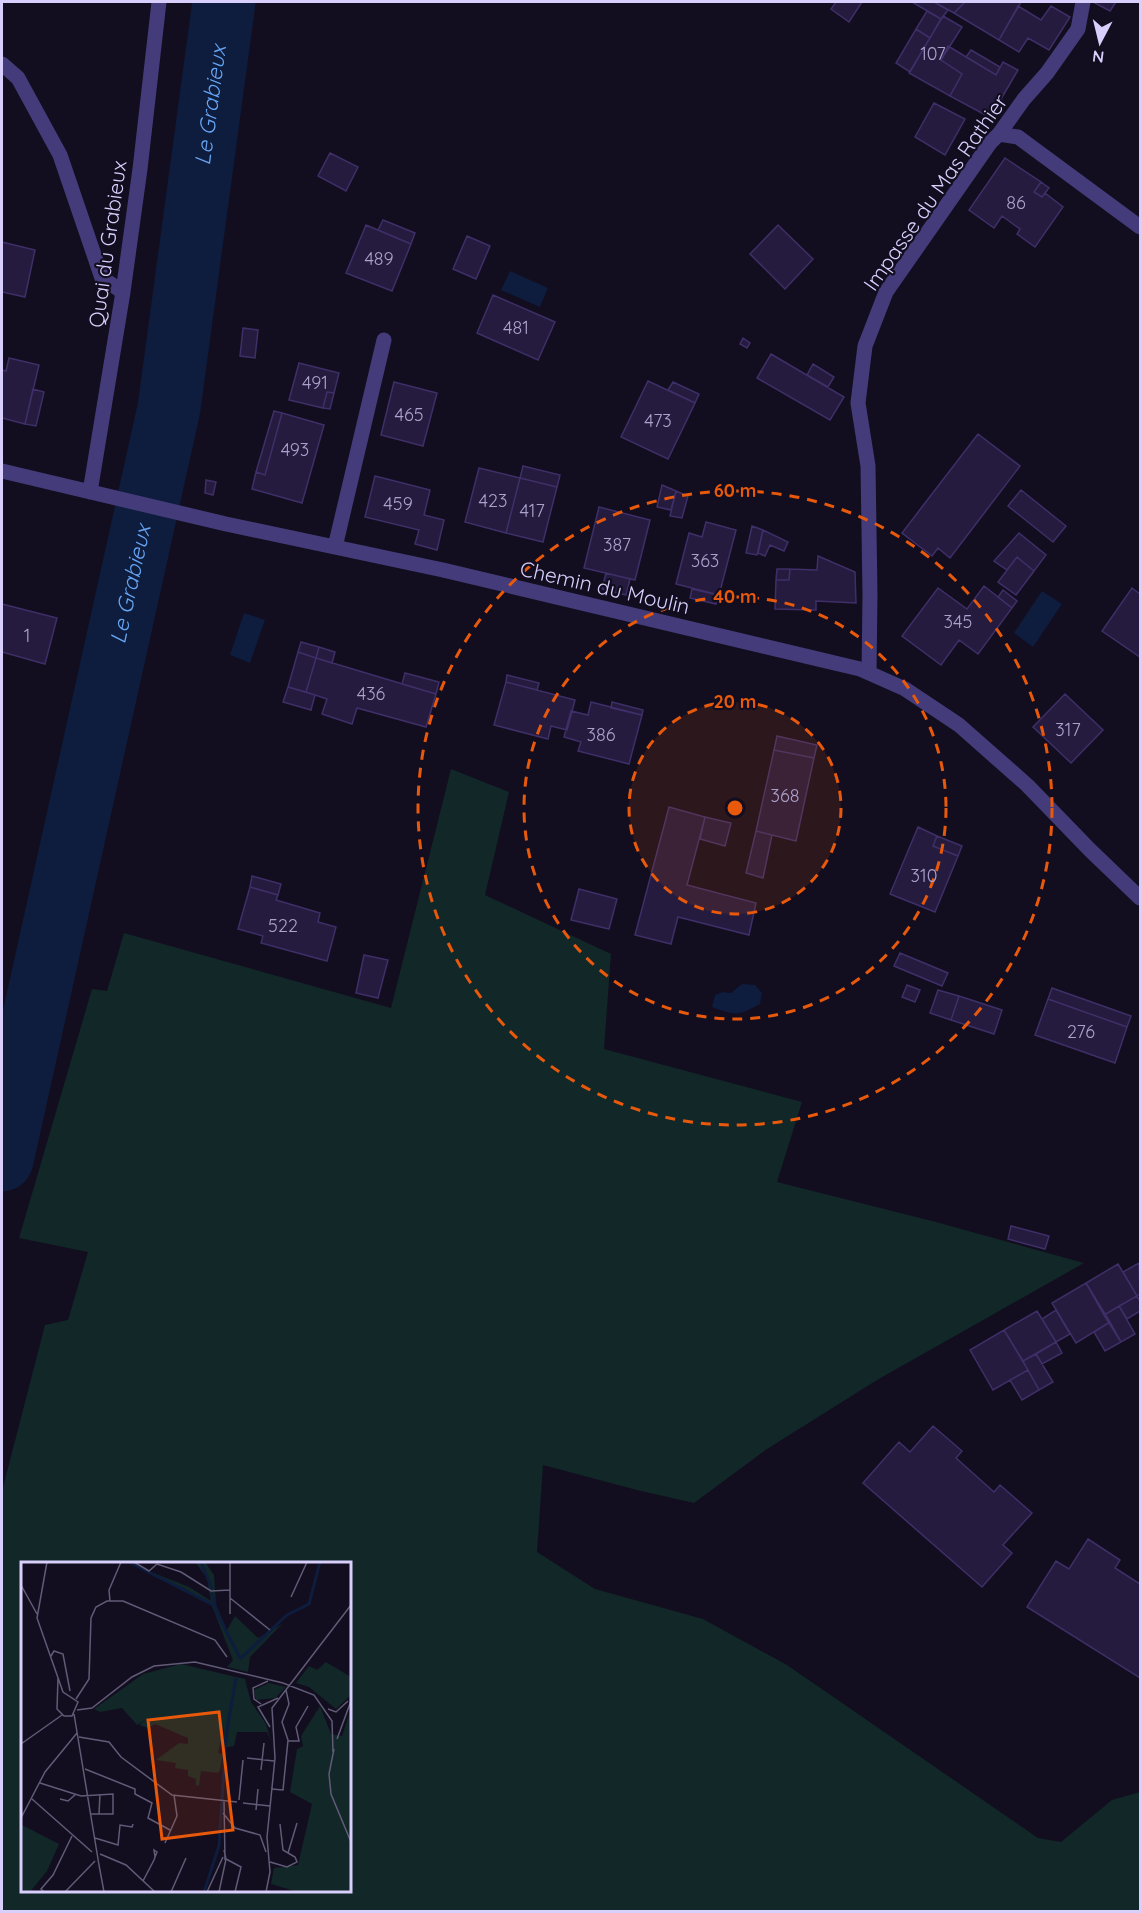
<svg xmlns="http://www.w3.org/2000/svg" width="1142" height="1913" viewBox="0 0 1142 1913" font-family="Quicksand,sans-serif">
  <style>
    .green { fill: #112728; fill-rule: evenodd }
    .water { fill: #0e1c3d }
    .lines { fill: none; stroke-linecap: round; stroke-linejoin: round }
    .river { stroke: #0e1c3d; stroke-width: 63 }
    .building { fill: #251b3e; stroke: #3f2f68; stroke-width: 1.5 }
    .minor { stroke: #443c7a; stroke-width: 15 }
    .ring { fill: none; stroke: #e8590c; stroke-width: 3; stroke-dasharray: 10 8 }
    .labels { text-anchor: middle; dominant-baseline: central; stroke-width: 4.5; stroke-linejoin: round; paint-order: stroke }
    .number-label { font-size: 18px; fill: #aba2cc }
    .street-label { font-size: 21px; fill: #d8cffc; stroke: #120e1f }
    .water-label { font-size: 22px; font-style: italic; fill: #65a5f4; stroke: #120e1f }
    .inset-river { fill: none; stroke: #0e1c3d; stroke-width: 3 }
    .inset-road { fill: none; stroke: #615b77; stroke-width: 1.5 }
    .view { fill: #e8590c; fill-opacity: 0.15; stroke: #e8590c; stroke-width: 3 }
    .inset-edge { fill: none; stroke: #d8cffc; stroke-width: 3 }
    .centre { fill: #e8590c; stroke: #120e1f; stroke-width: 3 }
    .ring-label { font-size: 18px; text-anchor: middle; font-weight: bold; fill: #e8590c; stroke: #120e1f; stroke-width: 4.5; stroke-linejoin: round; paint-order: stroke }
  </style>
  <rect width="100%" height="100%" fill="#120e1f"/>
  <path class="green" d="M 451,769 L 509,792 L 485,895 L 611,954 L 604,1049 L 802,1102 L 777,1182 L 936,1222 L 1084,1263 L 877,1380 L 767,1449 L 694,1503 L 637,1490 L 543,1465 L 537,1552 L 595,1589 L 703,1619 L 787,1665 L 1038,1838 L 1061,1842 L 1112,1800 L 1140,1792 L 1140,1911 L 2,1911 L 2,1491 L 45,1325 L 68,1320 L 88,1252 L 19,1238 L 92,989 L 107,991 L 124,933 L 391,1008 ZM 22,1564 L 350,1564 L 350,1890 L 22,1890 Z"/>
  <path class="water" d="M 510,271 L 548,288 L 540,307 L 501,290 Z
    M 1042,591 L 1062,604 L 1033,647 L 1014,633 Z
    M 244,613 L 265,620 L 250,663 L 230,655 Z
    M 742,984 L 755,985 L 762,993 L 760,1004 C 738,1016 736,1016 712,1007 L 715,995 L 723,992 L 731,993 Z"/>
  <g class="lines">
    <path class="river" id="s1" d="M 2,1160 L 169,408 L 224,2"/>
  </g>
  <path class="building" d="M 836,2 L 862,2 L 849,22 L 831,9 Z
    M 912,2 L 934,2 L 948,10 L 941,19 Z
    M 934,2 L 965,2 L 954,13 Z
    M 965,2 L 1021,2 L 999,40 L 954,13 Z
    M 1093,2 L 1116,2 L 1110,11 Z
    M 1018,6 L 1041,20 L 1051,6 L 1070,17 L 1049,50 L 1028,38 L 1019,52 L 999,40 Z
    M 927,11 L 941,19 L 930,38 L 916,29 Z
    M 943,16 L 962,27 L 941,60 L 962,74 L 950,96 L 909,73 Z
    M 916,29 L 930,38 L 910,72 L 896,63 Z
    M 948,46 L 996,75 L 1003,62 L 1018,70 L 1001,99 L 1003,102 L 991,118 L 950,96 L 962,74 L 941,60 Z
    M 971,50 L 1000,67 L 996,75 L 966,57 Z
    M 934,103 L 965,119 L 945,155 L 915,137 Z
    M 330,153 L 358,167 L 346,191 L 318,176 Z
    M 1005,158 L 1041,182 L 1034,192 L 1042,197 L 1045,193 L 1063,207 L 1035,247 L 1017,234 L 1020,229 L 1002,216 L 994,228 L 969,210 Z
    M 1041,182 L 1049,188 L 1042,197 L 1034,192 Z
    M 383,220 L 415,233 L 411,244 L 378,230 Z
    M 366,225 L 411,244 L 392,291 L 346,273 Z
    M 778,225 L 813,259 L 785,289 L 750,254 Z
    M 467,236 L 490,246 L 476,279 L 453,269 Z
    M 2,242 L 35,250 L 25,297 L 2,292 Z
    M 493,295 L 555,322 L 538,360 L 477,333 Z
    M 243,328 L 258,330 L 255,358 L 240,356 Z
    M 743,338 L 750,343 L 747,348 L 740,344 Z
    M 771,354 L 844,397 L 830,420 L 757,378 Z
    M 9,358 L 39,365 L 25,424 L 2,418 L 2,370 L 6,371 Z
    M 299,363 L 339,373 L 334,393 L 327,392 L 323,408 L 289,400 Z
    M 813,364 L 834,377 L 828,387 L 807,375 Z
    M 648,381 L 695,403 L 668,459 L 621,437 Z
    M 394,382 L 437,393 L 423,446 L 381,435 Z
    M 673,382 L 699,394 L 695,403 L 668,390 Z
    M 33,389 L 44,392 L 36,426 L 25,424 Z
    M 327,392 L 334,393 L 330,409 L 323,408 Z
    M 274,411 L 282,413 L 265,475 L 256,472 Z
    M 282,413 L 324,425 L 302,503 L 252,489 L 256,472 L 265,475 Z
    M 978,434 L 1020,466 L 950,558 L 938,548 L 932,556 L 902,533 Z
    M 523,466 L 560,475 L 557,487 L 520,478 Z
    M 479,468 L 520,478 L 506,533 L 465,522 Z
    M 375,476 L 430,490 L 424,515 L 444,520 L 437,550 L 415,544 L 419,530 L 365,517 Z
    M 520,478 L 557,487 L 543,542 L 506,533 Z
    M 206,480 L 216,482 L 213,495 L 205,493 Z
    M 662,485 L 676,491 L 671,510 L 657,507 Z
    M 1021,490 L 1066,526 L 1053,542 L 1008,506 Z
    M 676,491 L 688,496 L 682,518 L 670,516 Z
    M 599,507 L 650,520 L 635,580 L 584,568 Z
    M 706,522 L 736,530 L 719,595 L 676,584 L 689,533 L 702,537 Z
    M 752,526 L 763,530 L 757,555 L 746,553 Z
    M 763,530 L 788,542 L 784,551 L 770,545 L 765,556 L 758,553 Z
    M 1019,533 L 1046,555 L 1034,571 L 1017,557 L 1007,570 L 994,561 Z
    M 818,556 L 855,572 L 856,603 L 816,601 L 816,610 L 775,609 L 776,580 L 789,580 L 790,569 L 817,570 Z
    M 1017,557 L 1034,571 L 1016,595 L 998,582 Z
    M 777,569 L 790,569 L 789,580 L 776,580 Z
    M 606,573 L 630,579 L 626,595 L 602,589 Z
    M 984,586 L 1012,608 L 978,654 L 959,640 L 941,665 L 902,636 L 938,588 L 967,609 Z
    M 1132,588 L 1140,594 L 1140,657 L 1102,631 Z
    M 692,589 L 718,595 L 716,604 L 690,598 Z
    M 1003,590 L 1017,601 L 1012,608 L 998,597 Z
    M 2,604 L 57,618 L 45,664 L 2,652 Z
    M 301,642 L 319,647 L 316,658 L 298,652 Z
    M 319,647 L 335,652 L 332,663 L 316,658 Z
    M 298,652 L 316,658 L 306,692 L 288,687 Z
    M 316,658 L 436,694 L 426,727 L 357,708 L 352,724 L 322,714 L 327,699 L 306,692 Z
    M 405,673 L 439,682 L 436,694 L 402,684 Z
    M 507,675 L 539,683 L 537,690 L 506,682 Z
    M 506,682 L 575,700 L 567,730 L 551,726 L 548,739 L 494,725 Z
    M 288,687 L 315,695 L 311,710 L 283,702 Z
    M 1065,694 L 1103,730 L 1071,763 L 1033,727 Z
    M 591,702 L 642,715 L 629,764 L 578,751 L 581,742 L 564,737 L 571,711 L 588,715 Z
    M 612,702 L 643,710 L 642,715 L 611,708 Z
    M 777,736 L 817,745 L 814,758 L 774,750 Z
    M 774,750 L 814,758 L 796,841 L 756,831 Z
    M 669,807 L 705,817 L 687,885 L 756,903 L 749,935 L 678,917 L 671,944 L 635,935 Z
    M 705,817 L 731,823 L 725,846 L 700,839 Z
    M 918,827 L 937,836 L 933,846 L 958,856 L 935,912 L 890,894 Z
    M 756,831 L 772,835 L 763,878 L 746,873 Z
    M 937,836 L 962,846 L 958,856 L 933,846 Z
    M 252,876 L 281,884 L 278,895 L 250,887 Z
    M 250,887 L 278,895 L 276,900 L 320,913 L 318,922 L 336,927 L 327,961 L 261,943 L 263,936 L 238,929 Z
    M 579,889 L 617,899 L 609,929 L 571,920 Z
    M 900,953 L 948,973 L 942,986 L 894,966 Z
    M 364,955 L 388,960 L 378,998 L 356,993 Z
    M 907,985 L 920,990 L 915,1002 L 902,997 Z
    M 1052,988 L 1131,1016 L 1127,1027 L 1048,999 Z
    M 938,990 L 959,996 L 951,1020 L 930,1013 Z
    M 959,996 L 1002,1010 L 994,1034 L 951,1020 Z
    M 1048,999 L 1127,1027 L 1115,1063 L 1035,1035 Z
    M 1011,1226 L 1049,1236 L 1045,1249 L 1008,1239 Z
    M 1139,1263 L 1140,1294 L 1137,1296 L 1123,1272 Z
    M 1118,1264 L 1137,1296 L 1104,1315 L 1086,1283 Z
    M 1086,1283 L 1110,1322 L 1076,1343 L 1052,1303 Z
    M 1137,1296 L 1140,1301 L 1140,1311 L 1127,1319 L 1119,1306 Z
    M 1119,1306 L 1135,1334 L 1121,1342 L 1104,1315 Z
    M 1056,1310 L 1070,1334 L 1056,1342 L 1042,1319 Z
    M 1037,1311 L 1056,1342 L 1023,1361 L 1004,1330 Z
    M 1110,1322 L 1121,1342 L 1105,1351 L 1094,1332 Z
    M 1004,1330 L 1028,1370 L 993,1390 L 970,1350 Z
    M 1056,1342 L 1062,1353 L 1042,1364 L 1036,1354 Z
    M 1036,1354 L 1053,1382 L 1039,1390 L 1023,1361 Z
    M 1028,1370 L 1039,1390 L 1022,1400 L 1010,1380 Z
    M 933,1426 L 962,1451 L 956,1458 L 994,1492 L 1000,1485 L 1032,1513 L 1003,1545 L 1012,1553 L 982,1587 L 863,1483 L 899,1442 L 910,1452 Z
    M 1088,1539 L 1120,1560 L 1115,1568 L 1140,1584 L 1140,1678 L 1027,1607 L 1056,1561 L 1069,1569 Z"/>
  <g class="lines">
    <path class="minor" d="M 2,64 L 18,78 L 60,155 L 102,278 L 123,292
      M 999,134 L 1018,137 L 1140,227
      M 2,471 L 226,524 L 443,570 L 860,669 L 905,689 L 959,725 L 1027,785 L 1090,850 L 1140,898
      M 90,492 L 123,292 L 140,169 L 159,2
      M 335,547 L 384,340
      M 869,673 L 870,594 L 868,466 L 858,403 L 865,346 L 886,292 L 990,143 L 999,134 L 1024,99 L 1047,73 L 1078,29 L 1083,2"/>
  </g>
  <circle cx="735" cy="808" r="106" fill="#e8590c" fill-opacity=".12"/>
  <g class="ring">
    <circle cx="735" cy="808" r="106"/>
    <circle cx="735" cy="808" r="211"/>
    <circle cx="735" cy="808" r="317"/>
  </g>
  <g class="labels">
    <g class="number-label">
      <text x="933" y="53">107</text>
      <text x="1016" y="202">86</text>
      <text x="379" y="258">489</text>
      <text x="516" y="327">481</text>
      <text x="315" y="382">491</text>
      <text x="409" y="414">465</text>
      <text x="658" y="420">473</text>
      <text x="295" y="449">493</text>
      <text x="493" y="500">423</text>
      <text x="398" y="503">459</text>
      <text x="532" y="510">417</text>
      <text x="617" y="544">387</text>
      <text x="705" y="560">363</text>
      <text x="958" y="621">345</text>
      <text x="27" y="635">1</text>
      <text x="371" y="693">436</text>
      <text x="1068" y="729">317</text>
      <text x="601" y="734">386</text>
      <text x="785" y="795">368</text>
      <text x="924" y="875">310</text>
      <text x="283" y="925">522</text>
      <text x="1081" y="1031">276</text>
    </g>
    <g class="street-label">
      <text transform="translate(935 192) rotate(-55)">Impasse du Mas Rathier</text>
      <text transform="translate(107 244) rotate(-82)">Quai du Grabieux</text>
      <text transform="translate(605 587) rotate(13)">Chemin du Moulin</text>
    </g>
    <g class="water-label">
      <text stroke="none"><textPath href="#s1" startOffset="1076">Le Grabieux</textPath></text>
      <text stroke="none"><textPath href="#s1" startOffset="590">Le Grabieux</textPath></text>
    </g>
  </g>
  <g transform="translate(21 1562)">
    <rect width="330" height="330" fill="#120e1f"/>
    <path d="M 105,0 L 168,25 L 190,39 L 186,16 L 174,0 L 184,0 L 193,13 L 195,43 L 206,68 L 214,54 L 237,76 L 261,62 L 229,95 L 227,110 L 206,105 L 212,98 L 191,44 L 166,28 ZM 305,100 L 330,115 L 330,133 L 315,147 L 288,125 L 275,121 L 288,104 L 296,108 ZM 160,102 L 224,117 L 230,140 L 245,162 L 250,179 L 246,170 L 216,170 L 213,184 L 202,186 L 203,164 L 197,191 L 202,192 L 199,208 L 197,211 L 180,209 L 178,224 L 175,223 L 175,217 L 167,214 L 167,208 L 154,206 L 155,201 L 135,198 L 158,181 L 167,182 L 167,176 L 134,162 L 127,166 L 118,163 L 125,158 L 116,163 L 101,146 L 79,150 L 73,147 L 122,112 ZM 248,121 L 265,125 L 254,136 L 235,138 L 233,128 ZM 299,144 L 310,172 L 321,174 L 330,147 L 330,330 L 277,330 L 250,322 L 253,306 L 277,303 L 291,242 L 269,230 L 276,187 L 282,184 L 280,174 ZM 1,263 L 38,282 L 26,309 L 9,330 L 0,330 Z" fill="#112728"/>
    <path class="inset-river" d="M 108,0 L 192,43M 180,0 L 191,27M 191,31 L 196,51 L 219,96M 219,97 L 266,53 L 288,42 L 299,0M 183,330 L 198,284 L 205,174 L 215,116"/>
    <path class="inset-road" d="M 26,0 L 16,56 L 42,130 L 57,140 L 51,154 L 43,154 L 36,147 L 37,116M 113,0 L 128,9 L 136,2 L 160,10 L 190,29 L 209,28M 209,0 L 209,52M 0,23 L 16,52M 270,35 L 286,0M 209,36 L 249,68M 89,39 L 88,28 L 100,0M 30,94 L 33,89 L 42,92 L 49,129M 55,137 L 68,117 L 70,56 L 75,45 L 86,39 L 102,39 L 194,78 L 206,95M 240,142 L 233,137 L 232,126 L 247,119M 307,147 L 315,150 L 327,139M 56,148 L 71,146 L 111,115 L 133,104 L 174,100 L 262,121 L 293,133 L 311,159 L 312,190M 53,152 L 78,303M 249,165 L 237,145 L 257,136M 58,175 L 88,180 L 100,195 L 151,233 L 216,240M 316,177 L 330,139M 267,179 L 278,179 L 275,165 L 287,144M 0,182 L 41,153M 313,187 L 308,212 L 310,232 L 330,280M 226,196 L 253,199M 64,207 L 114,227 L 114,232 L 131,241 L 127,256 L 149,268M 240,208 L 243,181M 19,221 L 60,234 L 92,232 L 92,252 L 70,252M 250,227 L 262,228 L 267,178 L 261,160 L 268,142 L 265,128M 11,237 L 71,290M 39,237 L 47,239 L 55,232M 218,238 L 222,198M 203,239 L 204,298M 222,241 L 249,244M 235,248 L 237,227M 202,251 L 214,266 L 239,273 L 245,290M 78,252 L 79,232M 0,256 L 24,210 L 56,171M 74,276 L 97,283 L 99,263 L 111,265 L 112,262M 144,281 L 156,254 L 153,233M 267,291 L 276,261M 79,292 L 105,303 L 134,330M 205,297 L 220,305 L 214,330M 249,300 L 266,305 L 276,300 L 274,295 L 262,288 L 259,262M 78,303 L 83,330M 122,319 L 133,298 L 134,295 L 136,290 L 133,288 L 134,295M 23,330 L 20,327 L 32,313 L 51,274M 44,330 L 74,299M 150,330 L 165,296M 186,330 L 202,295M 198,330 L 205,297 L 203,288M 245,330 L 249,310 L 246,275 L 254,196 L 251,146 L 330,43"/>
    <path class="view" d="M 198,150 L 212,268 L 141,277 L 127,158 Z"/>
    <rect width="330" height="330" class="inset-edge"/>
  </g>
  <circle cx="735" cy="808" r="9" class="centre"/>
  <g class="ring-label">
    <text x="735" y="497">60 m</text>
    <text x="735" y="603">40 m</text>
    <text x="735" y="708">20 m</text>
  </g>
  <rect width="1142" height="1913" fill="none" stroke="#d8cffc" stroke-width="6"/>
  <g transform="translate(1100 42) rotate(187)" stroke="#120e1f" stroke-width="4.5" paint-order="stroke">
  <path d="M0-4.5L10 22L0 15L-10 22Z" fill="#d8cffc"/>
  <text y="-9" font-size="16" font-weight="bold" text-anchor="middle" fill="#d8cffc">N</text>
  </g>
</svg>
